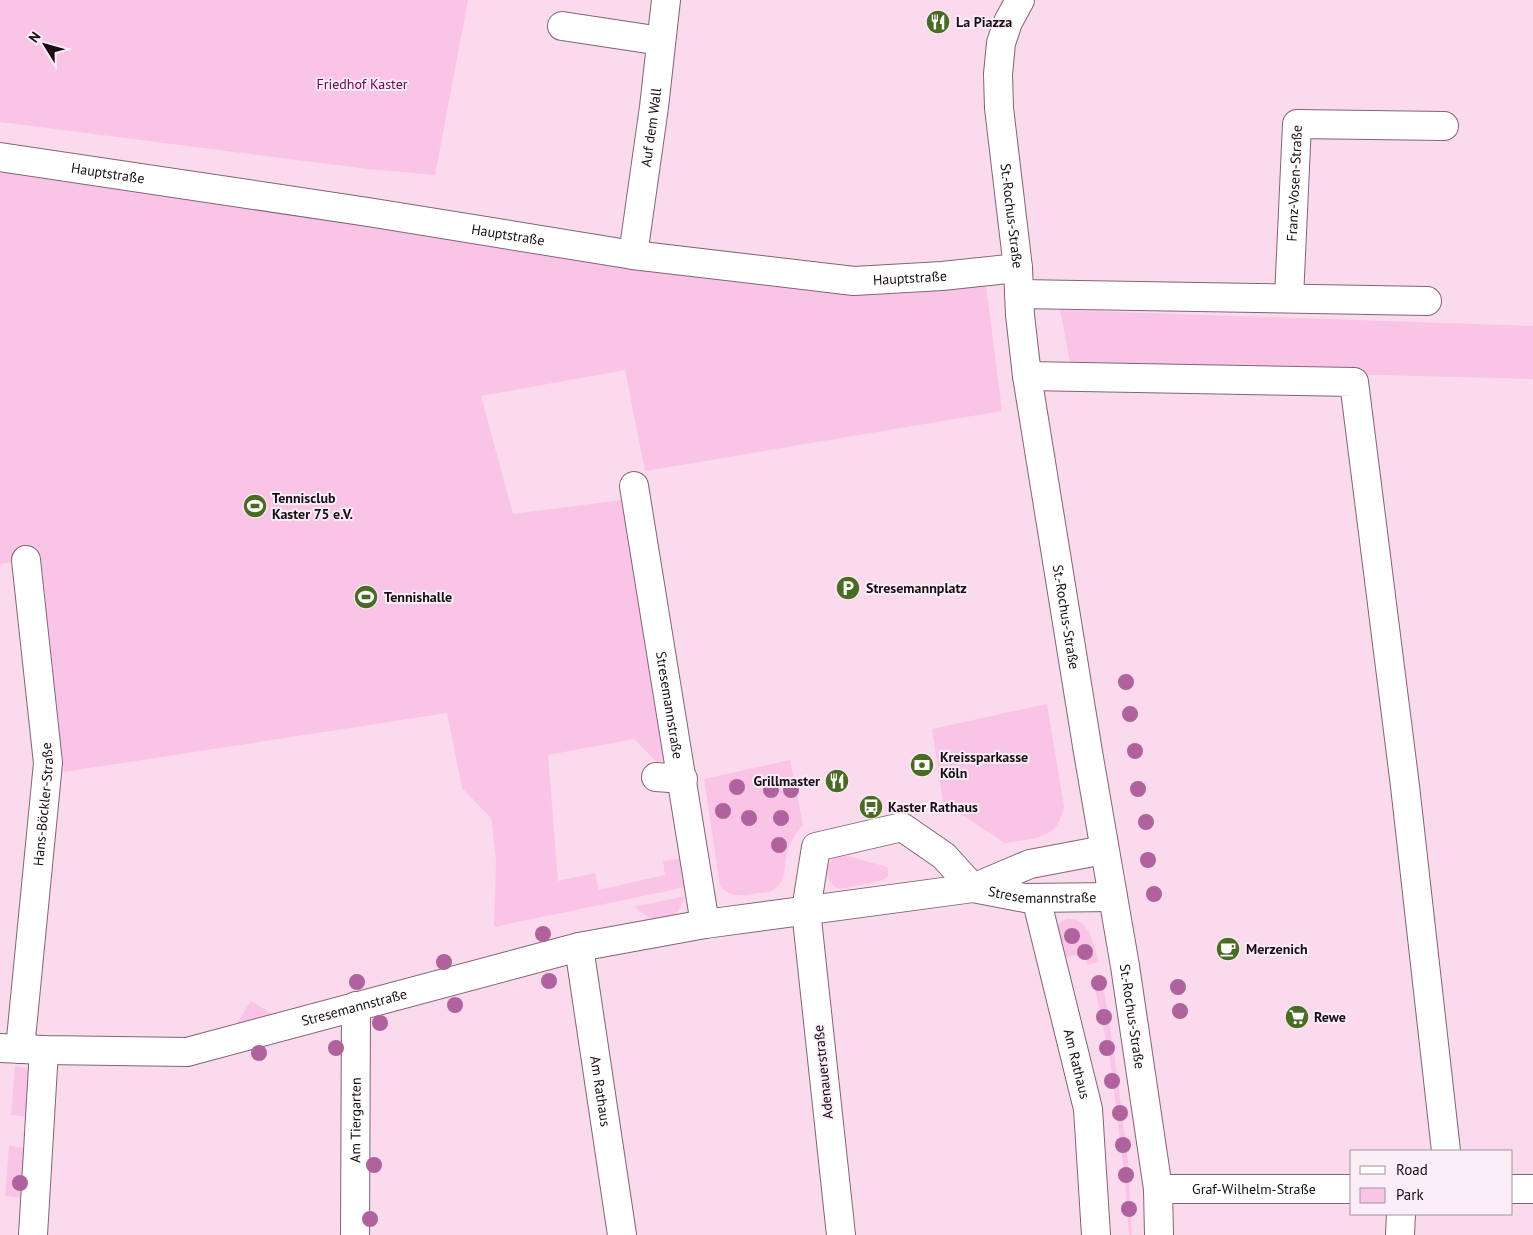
<svg xmlns="http://www.w3.org/2000/svg" width="1533" height="1235" viewBox="0 0 1533 1235" font-family="'PT Sans',sans-serif">
  <style>
    .green { fill: #fac4e7 }
    .lines { fill: none; stroke-linecap: round; stroke-linejoin: round }
    .minor-casing { stroke: #806476; stroke-width: 30 }
    .minor { stroke: #fff; stroke-width: 28 }
    .tree { fill: #af629c }
    .labels { text-anchor: middle; dominant-baseline: central; stroke-width: 4; stroke-linejoin: round; paint-order: stroke }
    .poi-label { font-size: 14px; font-weight: bold; fill: #180d14; stroke: #fbeef6; text-anchor: start }
    .park-label { font-size: 14px; fill: #700058; stroke: #fbeef6 }
    .street-label { font-size: 14px; fill: #180d14; stroke: #fbeef6 }
  </style>
  <rect width="100%" height="100%" fill="#fbdaee"/>
  <path class="green" d="M 0,0 L 468,0 L 435,175 L 368,169 L 0,122 Z
    M 0,167 L 986,285 L 1002,411 L 645,471 L 625,370 L 481,396 L 513,514 L 629,499 L 666,760 L 657,762 L 634,739 L 548,755 L 558,881 L 595,873 L 599,890 L 665,875 L 663,861 L 683,858 L 691,886 L 494,927 L 496,860 L 491,818 L 462,788 L 447,713 L 64,772 L 37,558 L 0,564 Z
    M 1060,310 L 1533,326 L 1533,379 L 1071,367 Z
    M 1047,704 L 1064,806 C 1058,841 1034,838 1004,843 L 943,802 L 932,729 Z
    M 790,760 L 803,825 C 796,833 790,842 787,852 C 784,865 787,884 771,891 C 765,893 755,893 748,895 C 736,896 728,895 720,886 L 704,779 Z
    M 843,855 L 884,866 L 888,868 L 888,876 L 883,880 L 840,889 L 835,887 L 828,879 C 825,866 830,857 843,855 Z
    M 685,896 C 679,913 674,918 658,924 L 634,907 Z
    M 1066,919 C 1089,915 1094,946 1099,962 L 1087,965 L 1084,957 L 1081,955 L 1066,957 L 1061,956 L 1054,931 L 1057,925 Z
    M 1102,976 L 1115,1060 L 1128,1161 L 1132,1235 L 1129,1235 L 1125,1181 L 1110,1059 L 1093,979 Z
    M 251,1001 L 277,1017 L 235,1026 Z
    M 15,1066 L 28,1069 L 33,1073 L 31,1117 L 11,1115 Z
    M 9,1146 L 29,1148 L 27,1198 L 5,1196 Z"/>
  <g class="lines">
    <g class="minor-casing">
      <g id="minor">
        <path id="s1" d="M 1020,0 L 1008,22 L 1001,43 L 998,74 L 999,108 L 1018,268 L 1020,315 L 1027,376 L 1088,752 L 1125,966 L 1158,1189 L 1159,1235"/>
        <path d="M 562,26 L 661,41"/>
        <path id="s2" d="M 0,157 L 368,212 L 633,255 L 854,281 L 942,276 L 1018,268"/>
        <path id="s3" d="M 633,255 L 654,107 L 666,0"/>
        <path d="M 1019,294 L 1427,301"/>
        <path id="s4" d="M 1289,298 L 1297,124 L 1444,126"/>
        <path d="M 1027,376 L 1354,382 L 1405,786 L 1446,1151"/>
        <path id="s5" d="M 634,486 L 705,924"/>
        <path d="M 656,777 L 683,779"/>
        <path id="s6" d="M 973,888 L 1025,898 L 1113,897"/>
        <path id="s7" d="M 1036,898 L 1088,1109 L 1096,1235"/>
        <path id="s8" d="M 579,947 L 622,1235"/>
        <path id="s9" d="M 0,1048 L 44,1050 L 187,1052 L 579,947 L 705,924 L 973,888 L 1030,864 L 1104,850"/>
        <path id="s10" d="M 20,1049 L 48,763 L 26,560"/>
        <path id="s11" d="M 1158,1189 L 1352,1189"/>
        <path d="M 1512,1189 L 1533,1189"/>
        <path d="M 33,1235 L 44,1050"/>
        <path id="s12" d="M 355,1235 L 356,1006"/>
        <path d="M 841,1235 L 806,910 L 816,847 L 902,827 L 944,856 L 973,888"/>
        <path d="M 1400,1235 L 1401,1214"/>
      </g>
    </g>
    <use href="#minor" class="minor"/>
  </g>
  <g class="tree">
    <circle cx="1126" cy="682" r="8"/>
    <circle cx="1130" cy="714" r="8"/>
    <circle cx="1135" cy="751" r="8"/>
    <circle cx="737" cy="787" r="8"/>
    <circle cx="1138" cy="789" r="8"/>
    <circle cx="771" cy="790" r="8"/>
    <circle cx="791" cy="790" r="8"/>
    <circle cx="723" cy="811" r="8"/>
    <circle cx="749" cy="818" r="8"/>
    <circle cx="781" cy="818" r="8"/>
    <circle cx="1146" cy="822" r="8"/>
    <circle cx="779" cy="845" r="8"/>
    <circle cx="1148" cy="860" r="8"/>
    <circle cx="1154" cy="894" r="8"/>
    <circle cx="543" cy="934" r="8"/>
    <circle cx="1072" cy="936" r="8"/>
    <circle cx="1085" cy="952" r="8"/>
    <circle cx="444" cy="962" r="8"/>
    <circle cx="549" cy="981" r="8"/>
    <circle cx="357" cy="982" r="8"/>
    <circle cx="1099" cy="983" r="8"/>
    <circle cx="1178" cy="987" r="8"/>
    <circle cx="455" cy="1005" r="8"/>
    <circle cx="1180" cy="1011" r="8"/>
    <circle cx="1104" cy="1017" r="8"/>
    <circle cx="380" cy="1023" r="8"/>
    <circle cx="336" cy="1048" r="8"/>
    <circle cx="1107" cy="1048" r="8"/>
    <circle cx="259" cy="1053" r="8"/>
    <circle cx="1112" cy="1081" r="8"/>
    <circle cx="1120" cy="1113" r="8"/>
    <circle cx="1123" cy="1145" r="8"/>
    <circle cx="374" cy="1165" r="8"/>
    <circle cx="1126" cy="1175" r="8"/>
    <circle cx="20" cy="1183" r="8"/>
    <circle cx="1129" cy="1209" r="8"/>
    <circle cx="370" cy="1219" r="8"/>
  </g>
  <defs>
    <g id="restaurant-disc" transform="scale(1.25)"><circle r="9.5" fill="#4a6b22" stroke="#fbeef6"/><path d="M-5-6h1v4h1v-4h1v4h1v-4h1v5L-1.5 .5V6h-2V.5L-5-1ZM5-6V6H3V1.5H1.5Q1.5-4 5-6Z" fill="#fff"/></g>
    <g id="stadium-disc" transform="scale(1.25)"><circle r="9.5" fill="#4a6b22" stroke="#fbeef6"/><path d="M0-5a6.5 5 0 1 0 0 10a6.5 5 0 1 0 0-10ZM-3.5-1.8h7v3.6h-7Z" fill="#fff"/></g>
    <g id="parking-disc" transform="scale(1.25)"><circle r="9.5" fill="#4a6b22" stroke="#fbeef6"/><path d="M-3.5-5.5H1a3.5 3.5 0 0 1 0 7H-1V5.5H-3.5ZM-1-3.4V-.6H.8a1.4 1.4 0 0 0 0-2.8Z" fill="#fff"/></g>
    <g id="bank-disc" transform="scale(1.25)"><circle r="9.5" fill="#4a6b22" stroke="#fbeef6"/><path d="M-6-4H6V4H-6ZM0-2.3a2.3 2.3 0 1 0 0 4.6a2.3 2.3 0 1 0 0-4.6Z" fill="#fff"/></g>
    <g id="bus-disc" transform="scale(1.25)"><circle r="9.5" fill="#4a6b22" stroke="#fbeef6"/><path d="M-5-6H5V4H4V6H2V4H-2V6H-4V4H-5ZM-3.5-4V0h7V-4ZM-3.5 1.2v1.5H-2V1.2ZM2 1.2v1.5H3.5V1.2Z" fill="#fff"/></g>
    <g id="cafe-disc" transform="scale(1.25)"><circle r="9.5" fill="#4a6b22" stroke="#fbeef6"/><path d="M-5.5-4.5H6V0H3Q3 3.5 0 3.5H-2.5Q-5.5 3.5-5.5 0ZM3-3.2v2h1.7v-2ZM-6 4.5H4V6H-6Z" fill="#fff"/></g>
    <g id="supermarket-disc" transform="scale(1.25)"><circle r="9.5" fill="#4a6b22" stroke="#fbeef6"/><path d="M-6-5.5h2.5l.6 2H6L4.5 2H-2.5L-4.4-4H-6ZM-1.5 3.2a1.3 1.3 0 1 0 .1 0ZM3 3.2a1.3 1.3 0 1 0 .1 0Z" fill="#fff"/></g>
  </defs>
  <g fill-rule="evenodd">
    <use href="#restaurant-disc" x="938" y="22"/>
    <use href="#stadium-disc" x="255" y="506"/>
    <use href="#parking-disc" x="848" y="588"/>
    <use href="#stadium-disc" x="366" y="597"/>
    <use href="#bank-disc" x="922" y="765"/>
    <use href="#restaurant-disc" x="837" y="781"/>
    <use href="#bus-disc" x="871" y="807"/>
    <use href="#cafe-disc" x="1228" y="949"/>
    <use href="#supermarket-disc" x="1297" y="1017"/>
  </g>
  <g class="labels">
    <g class="poi-label">
      <text x="956" y="22">La Piazza</text>
      <text x="272" y="498">Tennisclub<tspan x="272" dy="16">Kaster 75 e.V.</tspan></text>
      <text x="866" y="588">Stresemannplatz</text>
      <text x="384" y="597">Tennishalle</text>
      <text x="940" y="757">Kreissparkasse<tspan x="940" dy="16">Köln</tspan></text>
      <text x="820" y="781" text-anchor="end">Grillmaster</text>
      <text x="888" y="807">Kaster Rathaus</text>
      <text x="1246" y="949">Merzenich</text>
      <text x="1314" y="1017">Rewe</text>
    </g>
    <g class="park-label">
      <text x="362" y="84">Friedhof Kaster</text>
    </g>
    <g class="street-label">
      <text stroke="none"><textPath href="#s3" startOffset="129">Auf dem Wall</textPath></text>
      <text stroke="none"><textPath href="#s2" startOffset="109">Hauptstraße</textPath></text>
      <text stroke="none"><textPath href="#s4" startOffset="115">Franz-Vosen-Straße</textPath></text>
      <text stroke="none"><textPath href="#s1" startOffset="221">St.-Rochus-Straße</textPath></text>
      <text stroke="none"><textPath href="#s2" startOffset="514">Hauptstraße</textPath></text>
      <text stroke="none"><textPath href="#s2" startOffset="919">Hauptstraße</textPath></text>
      <text stroke="none"><textPath href="#s1" startOffset="626">St.-Rochus-Straße</textPath></text>
      <text stroke="none"><textPath href="#s5" startOffset="222">Stresemannstraße</textPath></text>
      <text stroke="none"><textPath href="#s10" startOffset="246">Hans-Böckler-Straße</textPath></text>
      <text stroke="none"><textPath href="#s6" startOffset="70">Stresemannstraße</textPath></text>
      <text stroke="none"><textPath href="#s9" startOffset="360">Stresemannstraße</textPath></text>
      <text stroke="none"><textPath href="#s1" startOffset="1031">St.-Rochus-Straße</textPath></text>
      <text stroke="none"><textPath href="#s7" startOffset="171">Am Rathaus</textPath></text>
      <text transform="translate(823 1072) rotate(-96)">Adenauerstraße</text>
      <text stroke="none"><textPath href="#s8" startOffset="146">Am Rathaus</textPath></text>
      <text stroke="none"><textPath href="#s12" startOffset="115">Am Tiergarten</textPath></text>
      <text stroke="none"><textPath href="#s11" startOffset="96">Graf-Wilhelm-Straße</textPath></text>
    </g>
  </g>
  <rect x="1350" y="1150" width="162" height="65" fill="#fbeef6" stroke="#a0949c"/>
  <rect x="1360" y="1166" width="25" height="8" fill="#ffffff" stroke="#a0949c"/>
  <text x="1396" y="1175" font-size="15" fill="#180d14">Road</text>
  <rect x="1360" y="1188" width="25" height="15" fill="#fac4e7" stroke="#a0949c"/>
  <text x="1396" y="1200" font-size="15" fill="#180d14">Park</text>
  <g transform="translate(45 45) rotate(307)" stroke="#fbeef6" stroke-width="4" paint-order="stroke">
  <path d="M0-4L9 19L0 12L-9 19Z" fill="#180d14"/>
  <text y="-8" font-size="14" font-weight="bold" text-anchor="middle" fill="#180d14">N</text>
  </g>
</svg>
